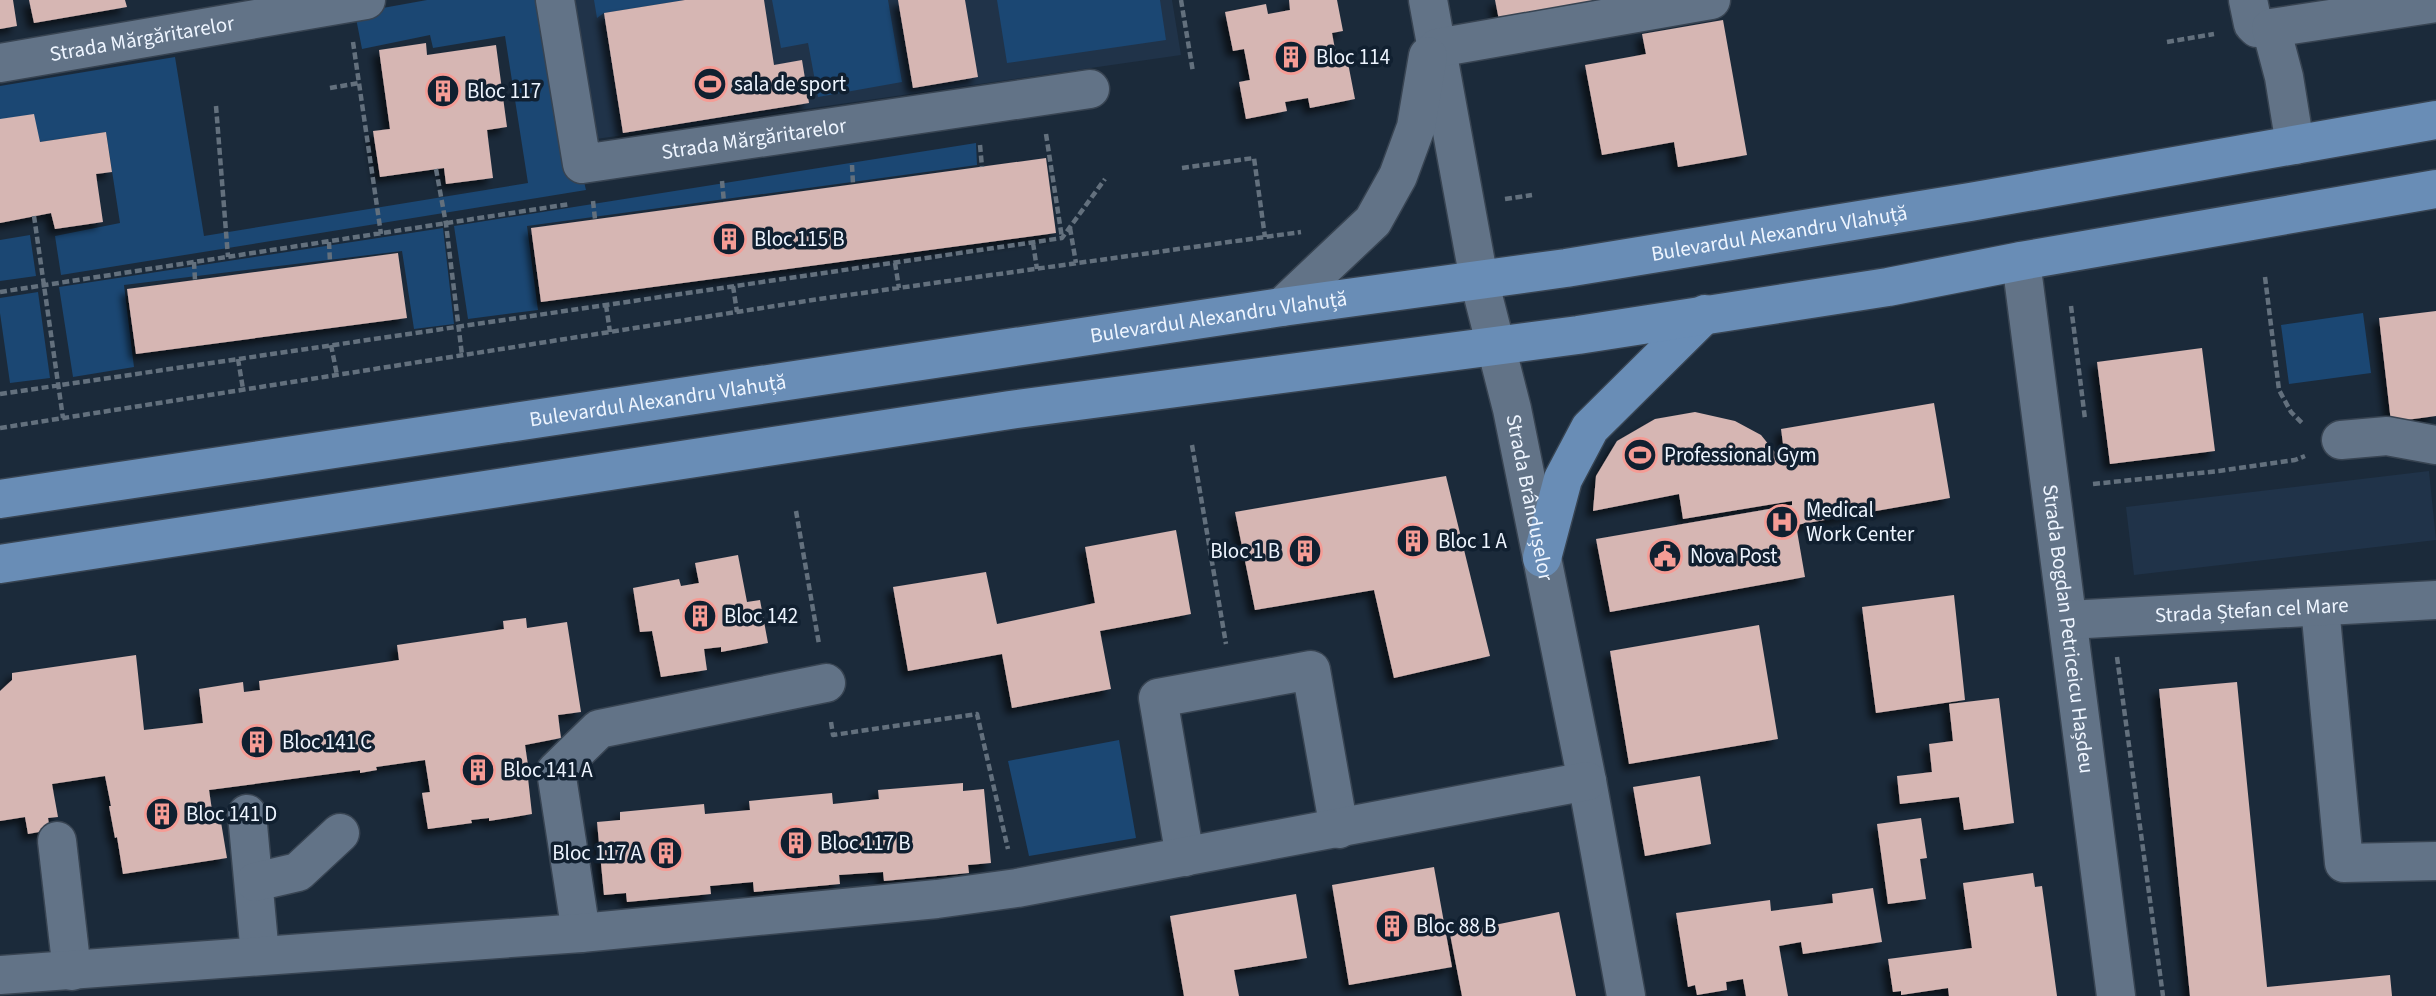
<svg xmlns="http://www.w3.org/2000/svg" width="2436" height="996" viewBox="0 0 2436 996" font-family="'Source Sans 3',sans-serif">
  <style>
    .built { fill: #203349 }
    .green { fill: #1b4773 }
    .building { fill: #d6b6b3; filter: url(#shadow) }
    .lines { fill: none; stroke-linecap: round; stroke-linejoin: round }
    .minor-casing { stroke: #384452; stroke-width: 41 }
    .major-casing { stroke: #384452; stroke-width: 41 }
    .path { stroke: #63707d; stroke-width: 4.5; stroke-dasharray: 7 3.5; stroke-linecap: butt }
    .minor { stroke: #627387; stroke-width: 38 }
    .major { stroke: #698db6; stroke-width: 38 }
    .labels { text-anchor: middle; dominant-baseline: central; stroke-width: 7; stroke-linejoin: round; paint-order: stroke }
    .street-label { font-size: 21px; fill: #eef5ff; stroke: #112030 }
    .poi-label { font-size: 21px; fill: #eef5ff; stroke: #112030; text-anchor: start }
  </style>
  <defs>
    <filter id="shadow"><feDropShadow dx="-6" dy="6" stdDeviation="3.5" flood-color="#0009"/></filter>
  </defs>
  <rect width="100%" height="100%" fill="#1b2a3a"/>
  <path class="built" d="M 574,0 L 1172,0 L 1181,55 L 596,139 Z
    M 2429,471 L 2436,540 L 2134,575 L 2126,507 Z"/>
  <path class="green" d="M 427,0 L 541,0 L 586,190 L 61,275 L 55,236 L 120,223 L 106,132 L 40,142 L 0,119 L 0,86 L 175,57 L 204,236 L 528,183 L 505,36 L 433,48 L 430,35 L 362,49 L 355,13 Z
    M 594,0 L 685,0 L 604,13 L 597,18 Z
    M 772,0 L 888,0 L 902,82 L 818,97 L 808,43 L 781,48 Z
    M 997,0 L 1160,0 L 1166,40 L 1007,63 Z
    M 976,143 L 977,165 L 527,226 L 538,310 L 468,319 L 454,226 Z
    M 443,228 L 454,324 L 414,329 L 402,251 L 124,285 L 134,367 L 73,377 L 59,287 Z
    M 30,235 L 36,276 L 0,281 L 0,240 Z
    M 38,292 L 50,378 L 10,383 L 0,313 L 0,298 Z
    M 2363,313 L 2371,373 L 2289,384 L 2281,325 Z
    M 1119,740 L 1136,838 L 1029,856 L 1008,761 Z"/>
  <path class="building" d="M 0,0 L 13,0 L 17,26 L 0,29 Z
    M 29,0 L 125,0 L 127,7 L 34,23 Z
    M 685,0 L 764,0 L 774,65 L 802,60 L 809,103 L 623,133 L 604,13 Z
    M 898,0 L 965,0 L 978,77 L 913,88 Z
    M 1289,0 L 1337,0 L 1343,31 L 1332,33 L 1338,65 L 1348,63 L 1355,99 L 1310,108 L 1308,98 L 1285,102 L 1287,111 L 1246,119 L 1239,82 L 1250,80 L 1244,49 L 1233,51 L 1225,12 L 1266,4 L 1268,14 L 1290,10 Z
    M 1495,0 L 1592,0 L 1592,1 L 1499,20 Z
    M 1723,20 L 1747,155 L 1678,167 L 1674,142 L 1602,155 L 1585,65 L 1646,54 L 1642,34 Z
    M 426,43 L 427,55 L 496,45 L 507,127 L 487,130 L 493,178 L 446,184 L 444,168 L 380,177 L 373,131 L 390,129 L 379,50 Z
    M 34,114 L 40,142 L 106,132 L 112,172 L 96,174 L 103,222 L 55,229 L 51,213 L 0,223 L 0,119 Z
    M 1046,158 L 1056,233 L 541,302 L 531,228 Z
    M 398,253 L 407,318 L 136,354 L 127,289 Z
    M 2436,311 L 2436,416 L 2391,422 L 2379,318 Z
    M 2202,348 L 2215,451 L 2110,464 L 2097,362 Z
    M 1934,403 L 1950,498 L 1796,525 L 1805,577 L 1610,612 L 1596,539 L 1792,505 L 1792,501 L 1683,519 L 1679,494 L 1593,511 L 1596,476 L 1617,441 L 1655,419 L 1695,412 L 1735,421 L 1761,435 L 1786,466 L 1781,429 Z
    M 1446,476 L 1490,656 L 1394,678 L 1374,590 L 1255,610 L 1235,512 Z
    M 1176,530 L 1191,614 L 1100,631 L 1111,689 L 1012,708 L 1002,654 L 908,671 L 893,587 L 986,572 L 997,624 L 1095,603 L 1085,547 Z
    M 738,555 L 747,602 L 760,600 L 768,643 L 721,652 L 721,647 L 704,649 L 707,670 L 661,677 L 652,631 L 640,632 L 633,588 L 679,579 L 681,586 L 699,583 L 695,563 Z
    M 1954,595 L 1965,700 L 1876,713 L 1862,607 Z
    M 526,618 L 527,628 L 567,622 L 581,712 L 558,715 L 561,738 L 525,745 L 530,778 L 528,778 L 532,814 L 489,821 L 489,818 L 471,820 L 472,823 L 428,829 L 422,793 L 430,792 L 425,760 L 376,767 L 377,770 L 360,773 L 360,770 L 209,790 L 214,823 L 221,822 L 227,858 L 123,874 L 117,837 L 115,838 L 109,806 L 111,806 L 105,776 L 52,784 L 58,817 L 48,818 L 50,830 L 28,834 L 25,817 L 0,821 L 0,691 L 12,680 L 12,673 L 136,655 L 144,730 L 203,723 L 199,689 L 243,682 L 244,692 L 260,690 L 259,681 L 399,660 L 397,645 L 504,629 L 503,621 Z
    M 1759,625 L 1778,739 L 1629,764 L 1610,651 Z
    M 2237,682 L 2267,987 L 2390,975 L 2392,996 L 2190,996 L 2159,689 Z
    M 1999,698 L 2014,823 L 1964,830 L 1959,797 L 1900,804 L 1897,776 L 1932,772 L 1929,744 L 1953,741 L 1949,704 Z
    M 1700,776 L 1711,844 L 1645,856 L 1633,787 Z
    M 963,783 L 963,791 L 984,789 L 991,863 L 968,865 L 969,873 L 884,881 L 883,872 L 839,875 L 840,884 L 754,892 L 753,882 L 710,886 L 711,894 L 627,902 L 626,893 L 604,895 L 597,822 L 620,820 L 620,812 L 704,804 L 705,814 L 727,812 L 750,810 L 749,801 L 832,793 L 833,804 L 879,799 L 878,790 Z
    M 1921,818 L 1927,858 L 1920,859 L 1926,899 L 1888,904 L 1877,824 Z
    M 1434,867 L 1452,967 L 1349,985 L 1332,885 Z
    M 2033,873 L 2035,887 L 2042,886 L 2057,996 L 1949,996 L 1948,988 L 1901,995 L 1901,991 L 1893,992 L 1888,959 L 1972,948 L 1963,883 Z
    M 1873,888 L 1882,942 L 1803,954 L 1801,942 L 1779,946 L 1788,996 L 1746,996 L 1743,979 L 1726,982 L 1727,990 L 1697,995 L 1695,985 L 1688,987 L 1676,913 L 1770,900 L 1771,911 L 1833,903 L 1832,894 Z
    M 1296,894 L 1307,958 L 1234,970 L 1239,996 L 1184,996 L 1170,916 Z
    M 1559,912 L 1576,996 L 1462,996 L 1450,934 Z"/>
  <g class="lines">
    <g class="minor-casing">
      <g id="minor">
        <path id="s1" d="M 555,0 L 582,164 L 1090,89"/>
        <path id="s2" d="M 1428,0 L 1479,280 L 1512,409 L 1587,781 L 1626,996"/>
        <path d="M 2248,0 L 2253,24 L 2257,28 L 2271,28"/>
        <path d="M 1437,48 L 1711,0"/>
        <path id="s3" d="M 0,63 L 366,0"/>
        <path d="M 2295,145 L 2284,77 L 2271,28 L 2436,3"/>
        <path id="s4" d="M 2021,261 L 2116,996"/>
        <path d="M 1282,307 L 1373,221 L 1398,176 L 1416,127 L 1428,56"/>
        <path d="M 2341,440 L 2387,436 L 2436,445"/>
        <path d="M 2320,607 L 2344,863 L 2436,861"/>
        <path id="s5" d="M 2068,620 L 2436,600"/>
        <path d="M 247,814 L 260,955"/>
        <path d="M 57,841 L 72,971"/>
        <path d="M 1185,857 L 1158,698 L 1311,670 L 1339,829"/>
        <path d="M 255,882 L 298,872 L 340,833"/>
        <path d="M 581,933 L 556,771 L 599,729 L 826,683"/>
        <path d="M 0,975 L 581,933 L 937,899 L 1017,888 L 1587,781"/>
      </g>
    </g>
    <g class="major-casing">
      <g id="major">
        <path id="s6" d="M 0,499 L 1282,307 L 1566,268 L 1970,202 L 2436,120"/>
        <path d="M 1542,558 L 1563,479 L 1590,428 L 1705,314"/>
        <path d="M 0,564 L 1010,410 L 1578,335 L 1888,287 L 2021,261 L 2436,189"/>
      </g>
    </g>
    <path class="path" d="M 1181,0 L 1193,72
      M 353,42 L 381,234
      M 2167,42 L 2214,34
      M 330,88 L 359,83
      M 216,106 L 228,257
      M 1046,134 L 1062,238
      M 980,145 L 982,167
      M 852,165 L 853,184
      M 1182,168 L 1254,158 L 1265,237
      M 436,169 L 446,224 L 462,355
      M 722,181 L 724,202
      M 1505,199 L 1532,195
      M 593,201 L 595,219
      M 34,216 L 63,418
      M 1070,228 L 1076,263
      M 329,242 L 330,262
      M 1033,243 L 1037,269
      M 194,262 L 195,280
      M 895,263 L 899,288
      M 2265,277 L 2279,390 L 2291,412 L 2304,425
      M 733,286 L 737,312
      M 0,292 L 570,204
      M 606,305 L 610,332
      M 2071,306 L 2085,419
      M 331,345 L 337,375
      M 238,359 L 243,389
      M 0,394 L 1062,238 L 1105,179
      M 0,428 L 819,299 L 1301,232
      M 1192,445 L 1226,644
      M 2093,484 L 2219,471 L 2295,460 L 2305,456
      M 796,511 L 819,644
      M 2117,657 L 2163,996
      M 831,722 L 833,735 L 977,714 L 1008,849"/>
    <use href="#minor" class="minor"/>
    <use href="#major" class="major"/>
  </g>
  <defs>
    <g id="building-ring" transform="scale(1.75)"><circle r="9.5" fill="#112030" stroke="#f59c95" stroke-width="1.5"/><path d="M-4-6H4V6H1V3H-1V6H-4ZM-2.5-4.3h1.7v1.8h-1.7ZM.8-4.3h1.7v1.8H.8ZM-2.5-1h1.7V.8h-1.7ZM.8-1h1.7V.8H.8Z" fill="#f59c95"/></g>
    <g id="stadium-ring" transform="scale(1.75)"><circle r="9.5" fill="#112030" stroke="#f59c95" stroke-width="1.5"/><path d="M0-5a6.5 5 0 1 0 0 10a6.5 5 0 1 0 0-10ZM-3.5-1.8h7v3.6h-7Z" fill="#f59c95"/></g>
    <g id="hospital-ring" transform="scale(1.75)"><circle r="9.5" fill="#112030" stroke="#f59c95" stroke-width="1.5"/><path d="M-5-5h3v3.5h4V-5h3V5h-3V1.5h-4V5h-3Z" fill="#f59c95"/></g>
    <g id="civic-ring" transform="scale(1.75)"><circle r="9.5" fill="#112030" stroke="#f59c95" stroke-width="1.5"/><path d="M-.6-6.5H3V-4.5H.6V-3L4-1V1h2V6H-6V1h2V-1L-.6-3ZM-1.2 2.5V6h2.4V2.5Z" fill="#f59c95"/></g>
  </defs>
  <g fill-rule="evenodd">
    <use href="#building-ring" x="1291" y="57"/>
    <use href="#stadium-ring" x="710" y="84"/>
    <use href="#building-ring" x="443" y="91"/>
    <use href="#building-ring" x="729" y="239"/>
    <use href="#stadium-ring" x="1640" y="455"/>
    <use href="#hospital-ring" x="1782" y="522"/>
    <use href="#building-ring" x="1413" y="541"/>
    <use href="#building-ring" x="1305" y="551"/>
    <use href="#civic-ring" x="1665" y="556"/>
    <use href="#building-ring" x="700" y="616"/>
    <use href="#building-ring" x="257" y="742"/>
    <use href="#building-ring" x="478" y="770"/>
    <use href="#building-ring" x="162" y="814"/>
    <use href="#building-ring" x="796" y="843"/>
    <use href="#building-ring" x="666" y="853"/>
    <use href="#building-ring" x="1392" y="926"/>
  </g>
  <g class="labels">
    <g class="street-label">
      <text stroke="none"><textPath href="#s3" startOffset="144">Strada Mărgăritarelor</textPath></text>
      <text stroke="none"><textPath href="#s1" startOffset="340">Strada Mărgăritarelor</textPath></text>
      <text stroke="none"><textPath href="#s6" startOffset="1799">Bulevardul Alexandru Vlahuță</textPath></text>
      <text stroke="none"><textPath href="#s6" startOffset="1232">Bulevardul Alexandru Vlahuță</textPath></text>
      <text stroke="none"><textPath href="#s6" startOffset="665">Bulevardul Alexandru Vlahuță</textPath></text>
      <text stroke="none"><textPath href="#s2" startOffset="508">Strada Brândușelor</textPath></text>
      <text stroke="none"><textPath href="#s5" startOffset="184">Strada Ștefan cel Mare</textPath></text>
      <text stroke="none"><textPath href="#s4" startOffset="371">Strada Bogdan Petriceicu Hașdeu</textPath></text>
    </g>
    <g class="poi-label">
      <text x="1316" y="57">Bloc 114</text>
      <text x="734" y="84">sala de sport</text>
      <text x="467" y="91">Bloc 117</text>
      <text x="754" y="239">Bloc 115 B</text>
      <text x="1664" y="455">Professional Gym</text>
      <text x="1806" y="510">Medical<tspan x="1806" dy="24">Work Center</tspan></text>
      <text x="1438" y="541">Bloc 1 A</text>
      <text x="1280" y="551" text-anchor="end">Bloc 1 B</text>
      <text x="1690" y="556">Nova Post</text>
      <text x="724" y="616">Bloc 142</text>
      <text x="282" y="742">Bloc 141 C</text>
      <text x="503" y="770">Bloc 141 A</text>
      <text x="186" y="814">Bloc 141 D</text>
      <text x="820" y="843">Bloc 117 B</text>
      <text x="642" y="853" text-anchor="end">Bloc 117 A</text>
      <text x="1416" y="926">Bloc 88 B</text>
    </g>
  </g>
</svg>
